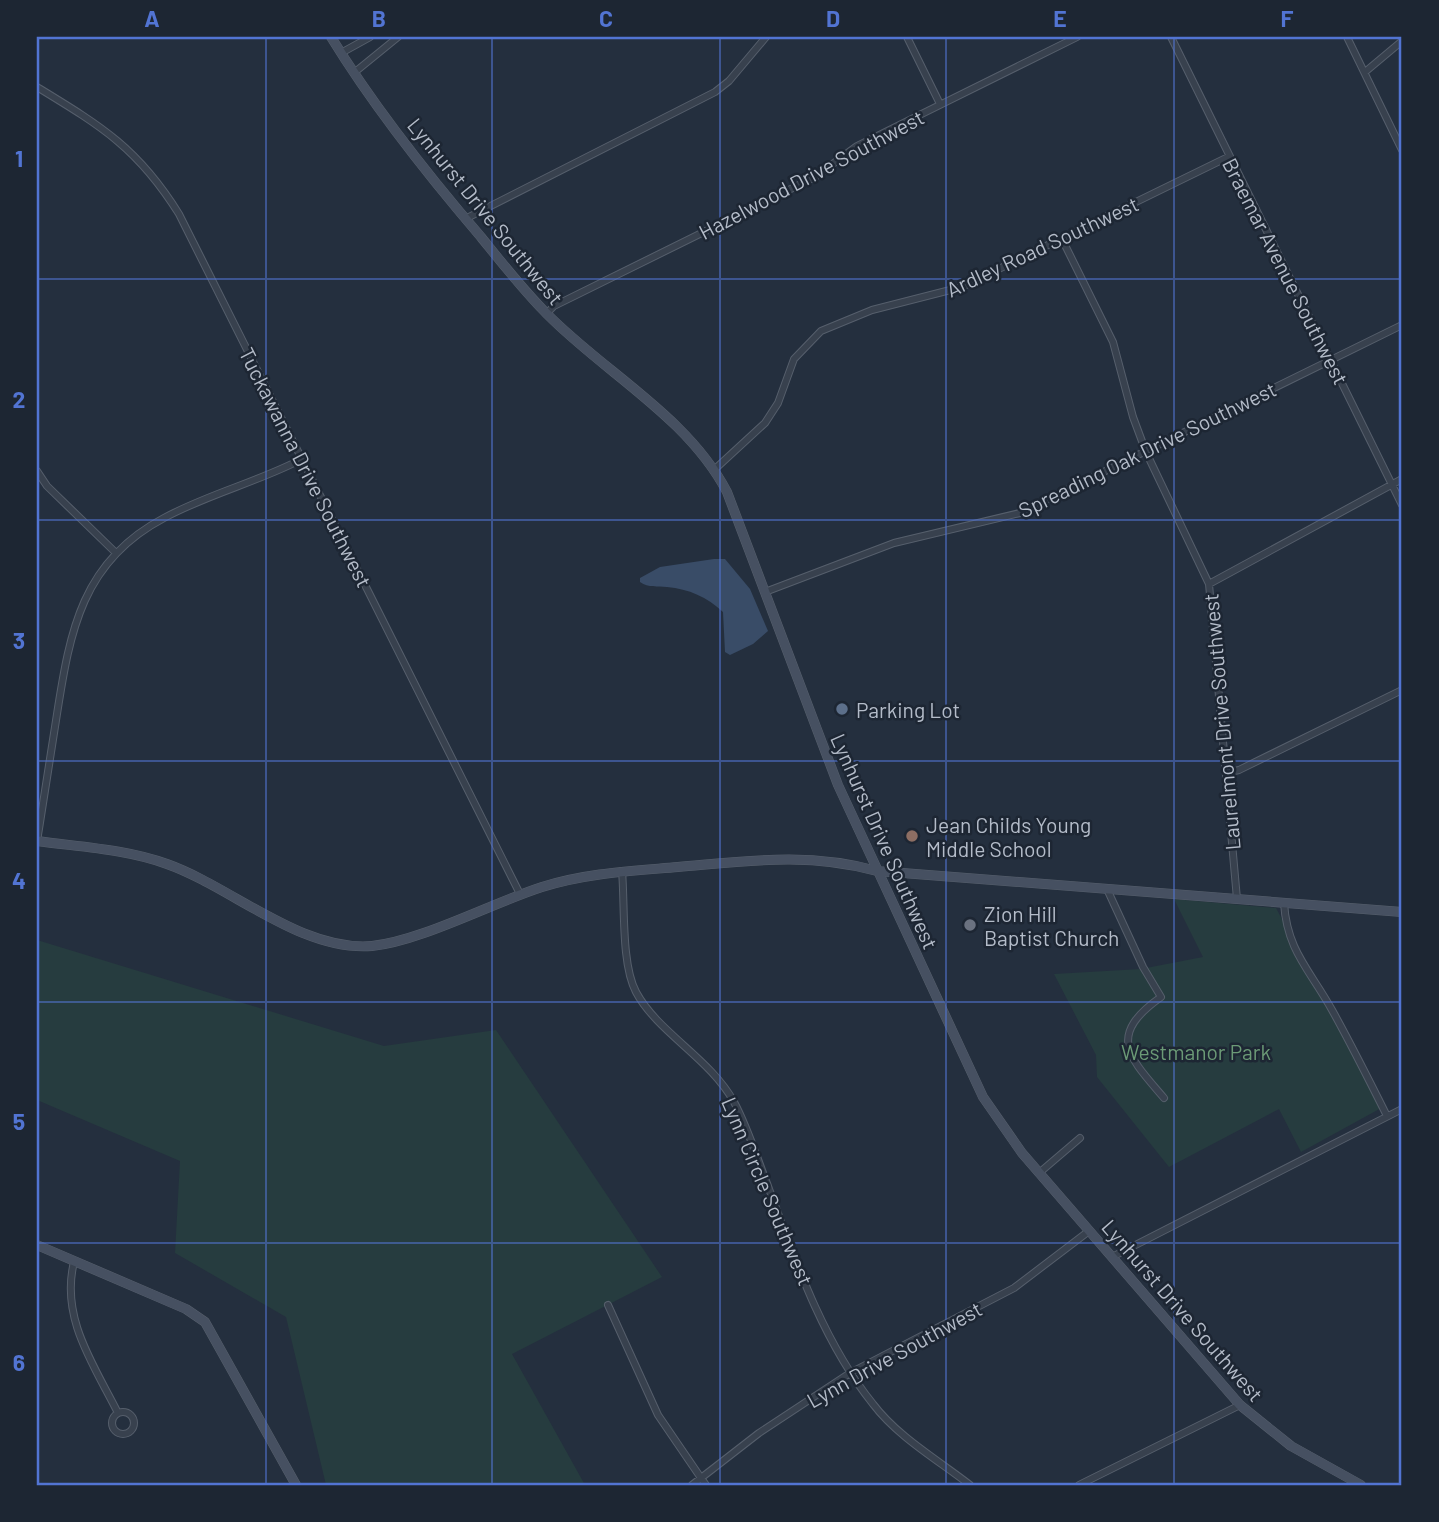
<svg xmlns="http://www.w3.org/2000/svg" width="1439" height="1522" viewBox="0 0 1439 1522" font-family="Barlow,sans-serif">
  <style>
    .green { fill: #263c3f }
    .water { fill: #394c67 }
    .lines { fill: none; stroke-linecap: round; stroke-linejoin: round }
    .street-casing { stroke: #565f6c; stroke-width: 8 }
    .secondary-casing { stroke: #565f6c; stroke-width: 10 }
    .street { stroke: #38414e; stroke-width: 6 }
    .secondary { stroke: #465061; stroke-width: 9 }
    .grid { fill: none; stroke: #5274d3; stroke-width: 2; stroke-opacity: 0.55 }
    .service-dot { fill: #5c6f8a; stroke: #1d2633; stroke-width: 2.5 }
    .education-dot { fill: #8d6e63; stroke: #1d2633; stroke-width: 2.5 }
    .worship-dot { fill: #6b7280; stroke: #1d2633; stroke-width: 2.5 }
    .labels { text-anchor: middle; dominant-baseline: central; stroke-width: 5; stroke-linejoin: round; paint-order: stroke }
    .street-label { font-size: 21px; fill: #b4bcc9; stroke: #1d2633 }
    .poi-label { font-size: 21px; fill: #b4bcc9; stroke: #1d2633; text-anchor: start }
    .park-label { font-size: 21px; fill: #6b9a76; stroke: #1d2633 }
    .neatline { fill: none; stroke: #5274d3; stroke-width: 2.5 }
    .grid-label { font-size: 23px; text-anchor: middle; font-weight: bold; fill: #5274d3 }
  </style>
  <rect width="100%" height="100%" fill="#242f3e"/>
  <path class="green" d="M 1174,899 L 1276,908 L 1383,1107 L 1301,1152 L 1279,1109 L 1169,1167 L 1097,1077 L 1096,1055 L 1054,974 L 1141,969 L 1203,957 Z
    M 37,940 L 384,1046 L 496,1030 L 662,1277 L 512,1354 L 585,1485 L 326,1485 L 286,1317 L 175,1253 L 180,1161 L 37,1100 Z"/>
  <path class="water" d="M 714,559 L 725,559 L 750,589 L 768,631 L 753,644 L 730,655 L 725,652 L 723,612 C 707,597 689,589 667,587 C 657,586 649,588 640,582 L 640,578 L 660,567 Z"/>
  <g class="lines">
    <g class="street-casing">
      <path id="street" d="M 907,37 L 940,104
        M 1171,37 L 1402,505
        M 1347,37 L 1402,150
        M 341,53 L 370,37
        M 355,72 L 398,37
        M 1365,72 L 1402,41
        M 37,87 C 101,126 138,148 179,214 L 520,894
        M 465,219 L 715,92 L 729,81 L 766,37
        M 1062,239 L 1113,342 L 1133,417 L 1146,452 L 1209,584 L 1237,899
        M 546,314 L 554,306 L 815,177 L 857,146 L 1077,37
        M 715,469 L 765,423 L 778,403 L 794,359 L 821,331 L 872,310 L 962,287 L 1228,157
        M 37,471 L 47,486 L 116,553
        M 1209,584 L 1402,479
        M 765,592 L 894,543 L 1020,513 L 1402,325
        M 1226,773 L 1239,770 L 1402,690
        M 37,841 C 44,799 50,757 57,714 C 70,631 82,561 164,518 C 208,494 258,482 302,459
        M 622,871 C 625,904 621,964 636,992 C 658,1033 710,1058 734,1102 C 748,1128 757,1158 768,1186 C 795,1260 823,1342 873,1404 C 898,1437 938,1460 970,1485
        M 1107,889 L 1143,967 L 1161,997 C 1106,1036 1129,1057 1164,1098
        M 1284,903 C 1287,951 1310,970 1332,1010 C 1351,1044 1369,1080 1387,1116
        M 1039,1173 L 1080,1138
        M 1112,1257 L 1402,1109
        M 74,1262 C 60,1318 94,1365 118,1413
        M 608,1305 L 658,1415 L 701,1478 L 759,1433 L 850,1373 L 1014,1288 L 1089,1231
        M112 1423a11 11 0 1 1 22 0a11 11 0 1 1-22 0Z
        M 692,1485 L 701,1478 L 706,1485
        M 1079,1485 L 1240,1405"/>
    </g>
    <g class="secondary-casing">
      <path id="secondary" d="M 331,37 C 374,107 427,174 481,237 C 502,263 523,290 547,314 C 605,373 688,417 727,492 L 838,785 L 983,1097 L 1022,1153 L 1240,1405 L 1291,1446 L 1361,1485
        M 37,841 C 80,847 126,849 167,864 C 232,887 301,952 372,946 C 421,941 492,903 542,887 C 586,873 632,871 678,867 C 748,861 808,852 877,871 L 1402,912
        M 37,1245 L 186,1309 L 205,1322 L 296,1485"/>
    </g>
    <use href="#street" class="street"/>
    <use href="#secondary" class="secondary"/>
  </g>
  <path class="grid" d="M 266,37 L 266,1485M 492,37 L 492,1485M 720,37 L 720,1485M 946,37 L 946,1485M 1174,37 L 1174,1485M 37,279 L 1402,279M 37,520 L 1402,520M 37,761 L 1402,761M 37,1002 L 1402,1002M 37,1243 L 1402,1243"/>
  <circle class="service-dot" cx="842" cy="709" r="7"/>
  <circle class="education-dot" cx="912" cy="836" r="7"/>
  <circle class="worship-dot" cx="970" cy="925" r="7"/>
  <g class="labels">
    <g class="street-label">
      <text transform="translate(811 174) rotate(-28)">Hazelwood Drive Southwest</text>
      <text transform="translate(486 211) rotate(51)">Lynhurst Drive Southwest</text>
      <text transform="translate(1042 246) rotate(-25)">Ardley Road Southwest</text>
      <text transform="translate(1286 271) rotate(63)">Braemar Avenue Southwest</text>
      <text transform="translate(1147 449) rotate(-26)">Spreading Oak Drive Southwest</text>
      <text transform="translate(306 467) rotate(63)">Tuckawanna Drive Southwest</text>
      <text transform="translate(1221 722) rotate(-95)">Laurelmont Drive Southwest</text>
      <text transform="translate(885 841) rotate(66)">Lynhurst Drive Southwest</text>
      <text transform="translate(768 1191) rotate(67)">Lynn Circle Southwest</text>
      <text transform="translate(1183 1310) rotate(49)">Lynhurst Drive Southwest</text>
      <text transform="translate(894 1354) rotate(-29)">Lynn Drive Southwest</text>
    </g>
    <g class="poi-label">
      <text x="856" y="709">Parking Lot</text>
      <text x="926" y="824">Jean Childs Young<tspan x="926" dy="24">Middle School</tspan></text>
      <text x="984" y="913">Zion Hill<tspan x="984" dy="24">Baptist Church</tspan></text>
    </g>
    <g class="park-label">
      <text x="1196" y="1051">Westmanor Park</text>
    </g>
  </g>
  <rect width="1439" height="1522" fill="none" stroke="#1d2633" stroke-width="77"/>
  <rect x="38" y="38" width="1362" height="1446" class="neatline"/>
  <g class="grid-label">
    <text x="152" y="27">A</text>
    <text x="379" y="27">B</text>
    <text x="606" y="27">C</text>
    <text x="833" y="27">D</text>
    <text x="1060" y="27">E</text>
    <text x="1287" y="27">F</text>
    <text x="19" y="167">1</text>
    <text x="19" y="408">2</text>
    <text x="19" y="649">3</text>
    <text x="19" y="889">4</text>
    <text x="19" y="1130">5</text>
    <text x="19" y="1371">6</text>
  </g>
</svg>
